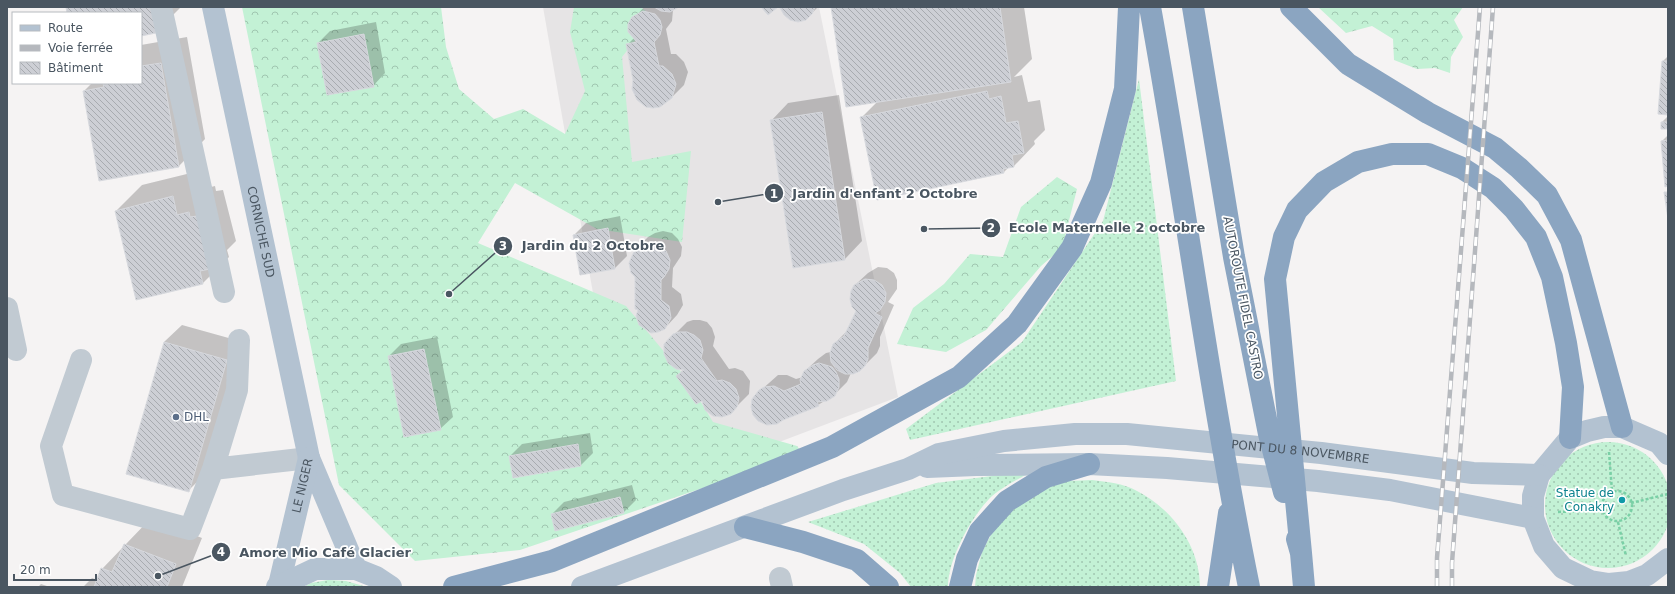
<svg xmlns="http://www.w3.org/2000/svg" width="1675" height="594" viewBox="0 0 1675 594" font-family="'DejaVu Sans',sans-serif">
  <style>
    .education { fill: #e6e4e5 }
    .grass { fill: url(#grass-dots) }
    .forest { fill: url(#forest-crowns) }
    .shadow { fill: #0003 }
    .building { fill: url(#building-back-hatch); stroke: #d7d9de }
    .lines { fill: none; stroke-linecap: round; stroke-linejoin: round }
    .path { stroke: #7ad0a6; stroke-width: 2.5; stroke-dasharray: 3 2; stroke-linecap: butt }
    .minor { stroke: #c1cad2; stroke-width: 22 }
    .major { stroke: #b3c2d1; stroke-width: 22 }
    .highway { stroke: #8ba5c1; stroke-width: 22 }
    .rail-casing { stroke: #b5b8bd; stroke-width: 4.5 }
    .rail { stroke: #fff; stroke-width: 3; stroke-dasharray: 9; stroke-linecap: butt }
    .service-dot { fill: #5c6f8a; stroke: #fff; stroke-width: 1.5 }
    .culture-dot { fill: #0f9aa8; stroke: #fff; stroke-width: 1.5 }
    .labels { text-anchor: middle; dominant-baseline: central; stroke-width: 3.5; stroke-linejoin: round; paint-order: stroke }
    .street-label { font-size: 12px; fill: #4a5661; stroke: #fff }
    .service-label { font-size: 12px; fill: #4e5e75; stroke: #fff; text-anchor: start }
    .culture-label { font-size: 12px; fill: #0d838f; stroke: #fff; text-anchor: end }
    .leader { fill: none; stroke: #4a5661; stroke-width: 1.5 }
    .callout-dot { fill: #4a5661; stroke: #fff; stroke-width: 1.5 }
    .mark-label { font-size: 12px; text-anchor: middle; font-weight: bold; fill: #fff }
    .callout-label { font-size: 13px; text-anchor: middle; font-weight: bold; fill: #4a5661; stroke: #fff; stroke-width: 3.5; stroke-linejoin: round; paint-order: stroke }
  </style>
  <defs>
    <pattern id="grass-dots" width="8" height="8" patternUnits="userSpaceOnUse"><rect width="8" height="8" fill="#c3f1d5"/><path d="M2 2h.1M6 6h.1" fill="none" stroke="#a0c6b0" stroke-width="1.8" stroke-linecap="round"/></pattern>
    <pattern id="forest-crowns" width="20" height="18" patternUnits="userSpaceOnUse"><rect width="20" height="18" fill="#c3f1d5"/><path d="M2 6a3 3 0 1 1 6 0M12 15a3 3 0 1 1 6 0" fill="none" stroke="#a0c6b0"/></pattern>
    <pattern id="building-back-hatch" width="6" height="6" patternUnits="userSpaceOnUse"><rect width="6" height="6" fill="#cdcfd5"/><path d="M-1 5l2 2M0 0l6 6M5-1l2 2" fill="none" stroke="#a8abb0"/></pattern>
  </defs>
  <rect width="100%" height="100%" fill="#f5f3f3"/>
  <path class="education" d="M 543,7 L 819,7 L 898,397 L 629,499 Z"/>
  <path class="grass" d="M 1139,79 L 1176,381 L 910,440 L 906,429 L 1022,342 L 1103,221 Z
    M1545 505a63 63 0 1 1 126 0a63 63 0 1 1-126 0Z
    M 1032,471 C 1019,479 1004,486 992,496 C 972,515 948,559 948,587 L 911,587 L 900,573 L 864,544 L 808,522 L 936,483 Z
    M 1092,480 C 1107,482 1123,483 1137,491 C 1172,509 1200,546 1200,587 L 975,587 L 976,575 L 982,552 L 993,531 L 1008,513 L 1047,487 L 1069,481 Z
    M 328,580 L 346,581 L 367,587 L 304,587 L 311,583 Z"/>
  <path class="forest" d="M 242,7 L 441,7 L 446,47 L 459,89 L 494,119 L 523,109 L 565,134 L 585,91 L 570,32 L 574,7 L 641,7 L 653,18 L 622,57 L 632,162 L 691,151 L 682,242 L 597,229 L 515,183 L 478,243 L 626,306 L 686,378 L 713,422 L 797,446 L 803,454 L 520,550 L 415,561 L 339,485 Z
    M 1318,7 L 1463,7 L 1454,20 L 1463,37 L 1451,57 L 1450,73 L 1435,68 L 1417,69 L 1394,60 L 1393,39 L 1372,26 L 1346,33 Z
    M 1057,177 L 1077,189 L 1062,248 L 1041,266 L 986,330 L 946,352 L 897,344 L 913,308 L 944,284 L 970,254 L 1003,257 L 1021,207 Z"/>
  <path class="shadow" d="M 67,7 L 181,7 L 156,32 L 141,35 L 141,13 L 68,13 Z
    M 644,7 L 678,7 L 673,10 L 672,21 L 666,29 L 671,54 L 676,54 L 684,62 L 688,72 L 684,85 L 672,97 L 634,80 L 627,45 L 634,38 L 629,24 Z
    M 782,7 L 818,7 L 806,19 L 785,15 Z
    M 832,7 L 1024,7 L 1032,59 L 1014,77 L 1022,75 L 1028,102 L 1040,100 L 1045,130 L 1034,141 L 1035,144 L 1014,166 L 1009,167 L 1004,172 L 862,117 L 877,102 Z
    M 376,22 L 385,73 L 373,86 L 318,43 L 330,31 Z
    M 187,37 L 205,139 L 179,166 L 100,180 L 84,91 L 92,83 L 141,83 L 141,45 Z
    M 1668,56 L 1668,114 L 1663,61 Z
    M 839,95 L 862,241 L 845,259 L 771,121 L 788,103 Z
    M 1668,116 L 1668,128 L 1662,122 Z
    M 1668,135 L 1668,185 L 1662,141 Z
    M 199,171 L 203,189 L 215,186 L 216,191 L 223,190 L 236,241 L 227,250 L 229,257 L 203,283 L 116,211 L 142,185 Z
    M 620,216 L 627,256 L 615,268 L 581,274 L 574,235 L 586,223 Z
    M 663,231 L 672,233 L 678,239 L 682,247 L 681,256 L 673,268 L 672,287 L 681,294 L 683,305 L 677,315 L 665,328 L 651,332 L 640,324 L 636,249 L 648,237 L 655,233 Z
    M 878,267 L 887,268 L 894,273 L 897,280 L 897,289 L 888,302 L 894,305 L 880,337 L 880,346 L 877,353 L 865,365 L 851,373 L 847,382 L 834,395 L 818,405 L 760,391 L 778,375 L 787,375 L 796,379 L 803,377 L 805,371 L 818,359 L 826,353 L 831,352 L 834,344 L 847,331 L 857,311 L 855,285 L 868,273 Z
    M 693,320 L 700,320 L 707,322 L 712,328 L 715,337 L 713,346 L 729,369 L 735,368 L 743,371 L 750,381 L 749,394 L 730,413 L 702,399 L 677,376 L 684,369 L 674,335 L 687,322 Z
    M 182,325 L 243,342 L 206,473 L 188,491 L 164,342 Z
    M 437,337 L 453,417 L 440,429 L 389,356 L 401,344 Z
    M 590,433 L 593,453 L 581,465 L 514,477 L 510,456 L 522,444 Z
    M 632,485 L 636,500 L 624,512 L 552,514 L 564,502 Z
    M 151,518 L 202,538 L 182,587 L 83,587 L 92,578 L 98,580 L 102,569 Z
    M 41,584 L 50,587 L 38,587 Z"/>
  <path class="building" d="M 66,7 L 151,7 L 156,33 L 141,36 L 141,13 L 67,13 Z
    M 654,7 L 679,7 L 670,12 L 661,11 Z
    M 761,7 L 778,7 L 768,15 Z
    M 815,7 L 812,14 L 806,20 L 798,22 L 790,20 L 784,15 L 780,8 Z
    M 831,7 L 1000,7 L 1011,82 L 846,107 Z
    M 643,11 L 655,14 L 660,20 L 662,27 L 660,35 L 654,42 L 659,66 L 663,66 L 672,74 L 676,84 L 672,98 L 660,107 L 653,108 L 646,107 L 637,100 L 632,89 L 633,80 L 626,44 L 637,42 L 628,32 L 628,24 L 632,17 Z
    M 364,34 L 374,87 L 327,95 L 317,43 Z
    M 1662,61 L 1668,61 L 1668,115 L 1658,114 Z
    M 161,63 L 179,167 L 99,181 L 83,91 L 104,87 L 103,83 L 141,83 L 141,66 Z
    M 987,91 L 989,99 L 1001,96 L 1006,123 L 1018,121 L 1024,153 L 1012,155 L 1014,167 L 1003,169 L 1004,173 L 877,200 L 860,117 Z
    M 822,112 L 845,260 L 793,268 L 770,120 Z
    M 1661,122 L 1668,122 L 1668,129 L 1661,129 Z
    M 1668,140 L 1668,186 L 1665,187 L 1661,141 Z
    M 1664,192 L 1668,192 L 1668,219 Z
    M 173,196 L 177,215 L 189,212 L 190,217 L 197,216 L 210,269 L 200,271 L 203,284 L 136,300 L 115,211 Z
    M 608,228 L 615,269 L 580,275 L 573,235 Z
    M 650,243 L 659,245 L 666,251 L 670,260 L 669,269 L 664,277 L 661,280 L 661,300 L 669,306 L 671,318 L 665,329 L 658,332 L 651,333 L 639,325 L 636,316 L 638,310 L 635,309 L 635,277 L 631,273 L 629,263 L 635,249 L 641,245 Z
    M 865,279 L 874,280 L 882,285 L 886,293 L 885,302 L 880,310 L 875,313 L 882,317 L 868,348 L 868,359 L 865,366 L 860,371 L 853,374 L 845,374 L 837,370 L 831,362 L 830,353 L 833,344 L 844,336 L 856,311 L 852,307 L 850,299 L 851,291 L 854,285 Z
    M 679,332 L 687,332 L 694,335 L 700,340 L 703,350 L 701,358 L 717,381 L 722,380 L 730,383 L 736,389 L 739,398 L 737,407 L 731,414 L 722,417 L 713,416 L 705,410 L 702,401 L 696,404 L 676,376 L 684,370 L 676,369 L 668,363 L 664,354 L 664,344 L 673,334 Z
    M 164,342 L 227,360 L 189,492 L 126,474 Z
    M 424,349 L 441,430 L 404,437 L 388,356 Z
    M 819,363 L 832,367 L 836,372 L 839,379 L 839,387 L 835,396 L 827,401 L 817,402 L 819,406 L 783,420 L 777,424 L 767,425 L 758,421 L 753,415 L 751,407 L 752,399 L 759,390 L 764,387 L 774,386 L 784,391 L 801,384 L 800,380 L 804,371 L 813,365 Z
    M 578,444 L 581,466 L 513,478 L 509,456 Z
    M 620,497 L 624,513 L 555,531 L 551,514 Z
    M 124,544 L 176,564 L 167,587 L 94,587 L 101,568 L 112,572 Z"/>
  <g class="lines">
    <path class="path" d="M 1609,452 L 1612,491
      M1602 506a15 15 0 1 1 30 0a15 15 0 1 1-30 0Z
      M 1631,503 L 1668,494
      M 1558,512 L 1602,510
      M 1618,522 L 1626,556"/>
    <path class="minor" d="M 161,7 L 224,292
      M 7,308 L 16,350
      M 81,360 L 51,446 L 63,495 L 190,529 L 213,469 L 309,458
      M 213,469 L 237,390 L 239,340
      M 780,578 L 782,587"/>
    <g class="major">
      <path id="s1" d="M 213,7 L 309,458 L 356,569"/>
      <path d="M 1668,454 L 1659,443 L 1622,427 L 1604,427 L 1587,431 L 1570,438 L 1539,475 L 1533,496 L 1533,518 L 1544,546 L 1563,568 L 1590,581 L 1609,584 L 1629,582 L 1647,575 L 1668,559"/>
      <path d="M 927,467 L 976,465 L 1089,464 L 1167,468 L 1318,481 L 1390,490 L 1533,518"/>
      <path id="s2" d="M 279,585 L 309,458"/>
      <path d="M 277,587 L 315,569 L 356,569 L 376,577 L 391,587"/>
      <path id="s3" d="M 582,587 L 843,490 L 908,469 L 939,454 L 1004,441 L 1075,434 L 1127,434 L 1321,453 L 1473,473 L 1539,475"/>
    </g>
    <path class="highway" d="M 1150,7 C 1185,200 1210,395 1249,587
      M 1193,7 L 1234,257 L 1269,434 L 1284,492
      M 1291,7 L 1348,64 L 1428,113 L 1495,148 L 1519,168 L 1547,195 L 1571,240 L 1622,427
      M 745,527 L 803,542 L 857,560 L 888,587
      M 1297,539 L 1301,553 L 1304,587
      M 1301,553 L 1275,279 L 1284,237 L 1297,210 L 1324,182 L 1358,162 L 1392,154 L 1428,154 L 1462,168 L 1493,188 L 1514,209 L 1536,237 L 1552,277 L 1566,343 L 1573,387 L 1570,438
      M 454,587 L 552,561 L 832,447 L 959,377 L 1017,324 L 1072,248 L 1101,183 L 1125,89 L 1129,7
      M 960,587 L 967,559 L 980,531 L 1007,501 L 1046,477 L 1089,464
      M 1218,587 L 1229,513"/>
    <g class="rail-casing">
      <path id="rail" d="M 1437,587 L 1437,558 L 1480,7
        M 1452,587 L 1452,563 L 1493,7"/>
    </g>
    <use href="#rail" class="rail"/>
  </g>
  <circle class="service-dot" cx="176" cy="417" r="4"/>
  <circle class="culture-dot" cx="1622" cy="500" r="4"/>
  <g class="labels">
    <g class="street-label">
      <text stroke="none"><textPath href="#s1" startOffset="230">CORNICHE SUD</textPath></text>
      <text transform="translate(1243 298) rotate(79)">AUTOROUTE FIDEL CASTRO</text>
      <text stroke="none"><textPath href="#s3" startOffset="745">PONT DU 8 NOVEMBRE</textPath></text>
      <text stroke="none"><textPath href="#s2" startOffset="102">LE NIGER</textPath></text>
    </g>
    <g class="service-label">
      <text x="184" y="417">DHL</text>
    </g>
    <g class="culture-label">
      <text x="1614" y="493">Statue de<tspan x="1614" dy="14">Conakry</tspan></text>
    </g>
  </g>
  <path class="leader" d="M718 202L774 193M924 229L991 228M449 294L503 246M158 576L221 552"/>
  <g class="callout-dot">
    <circle cx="718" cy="202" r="4"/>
    <circle cx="924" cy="229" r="4"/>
    <circle cx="449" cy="294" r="4"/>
    <circle cx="158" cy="576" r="4"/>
    <circle cx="774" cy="193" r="10"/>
    <circle cx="991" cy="228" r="10"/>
    <circle cx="503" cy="246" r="10"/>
    <circle cx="221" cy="552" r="10"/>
  </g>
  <g class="mark-label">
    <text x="774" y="198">1</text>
    <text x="991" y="232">2</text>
    <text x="503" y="250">3</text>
    <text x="221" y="556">4</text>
  </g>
  <g class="callout-label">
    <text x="885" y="198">Jardin d'enfant 2 Octobre</text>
    <text x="1107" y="232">Ecole Maternelle 2 octobre</text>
    <text x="593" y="250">Jardin du 2 Octobre</text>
    <text x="325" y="557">Amore Mio Café Glacier</text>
  </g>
  <rect width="1675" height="594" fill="none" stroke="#4a5661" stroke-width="16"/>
  <rect x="12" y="12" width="130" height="72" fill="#ffffff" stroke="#b7bbc0"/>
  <rect x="20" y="25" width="20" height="6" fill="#b3c2d1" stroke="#b7bbc0"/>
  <text x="48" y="32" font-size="12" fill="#4a5661">Route</text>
  <rect x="20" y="45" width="20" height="6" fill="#b5b8bd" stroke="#b7bbc0"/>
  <text x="48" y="52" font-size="12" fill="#4a5661">Voie ferrée</text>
  <rect x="20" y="62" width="20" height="12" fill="url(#building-back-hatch)" stroke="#b7bbc0"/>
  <text x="48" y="72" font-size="12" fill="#4a5661">Bâtiment</text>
  <path d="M14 574v6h82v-6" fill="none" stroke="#4a5661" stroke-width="2"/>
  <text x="20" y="574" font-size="12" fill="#4a5661" stroke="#ffffff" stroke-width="3" paint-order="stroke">20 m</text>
</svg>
